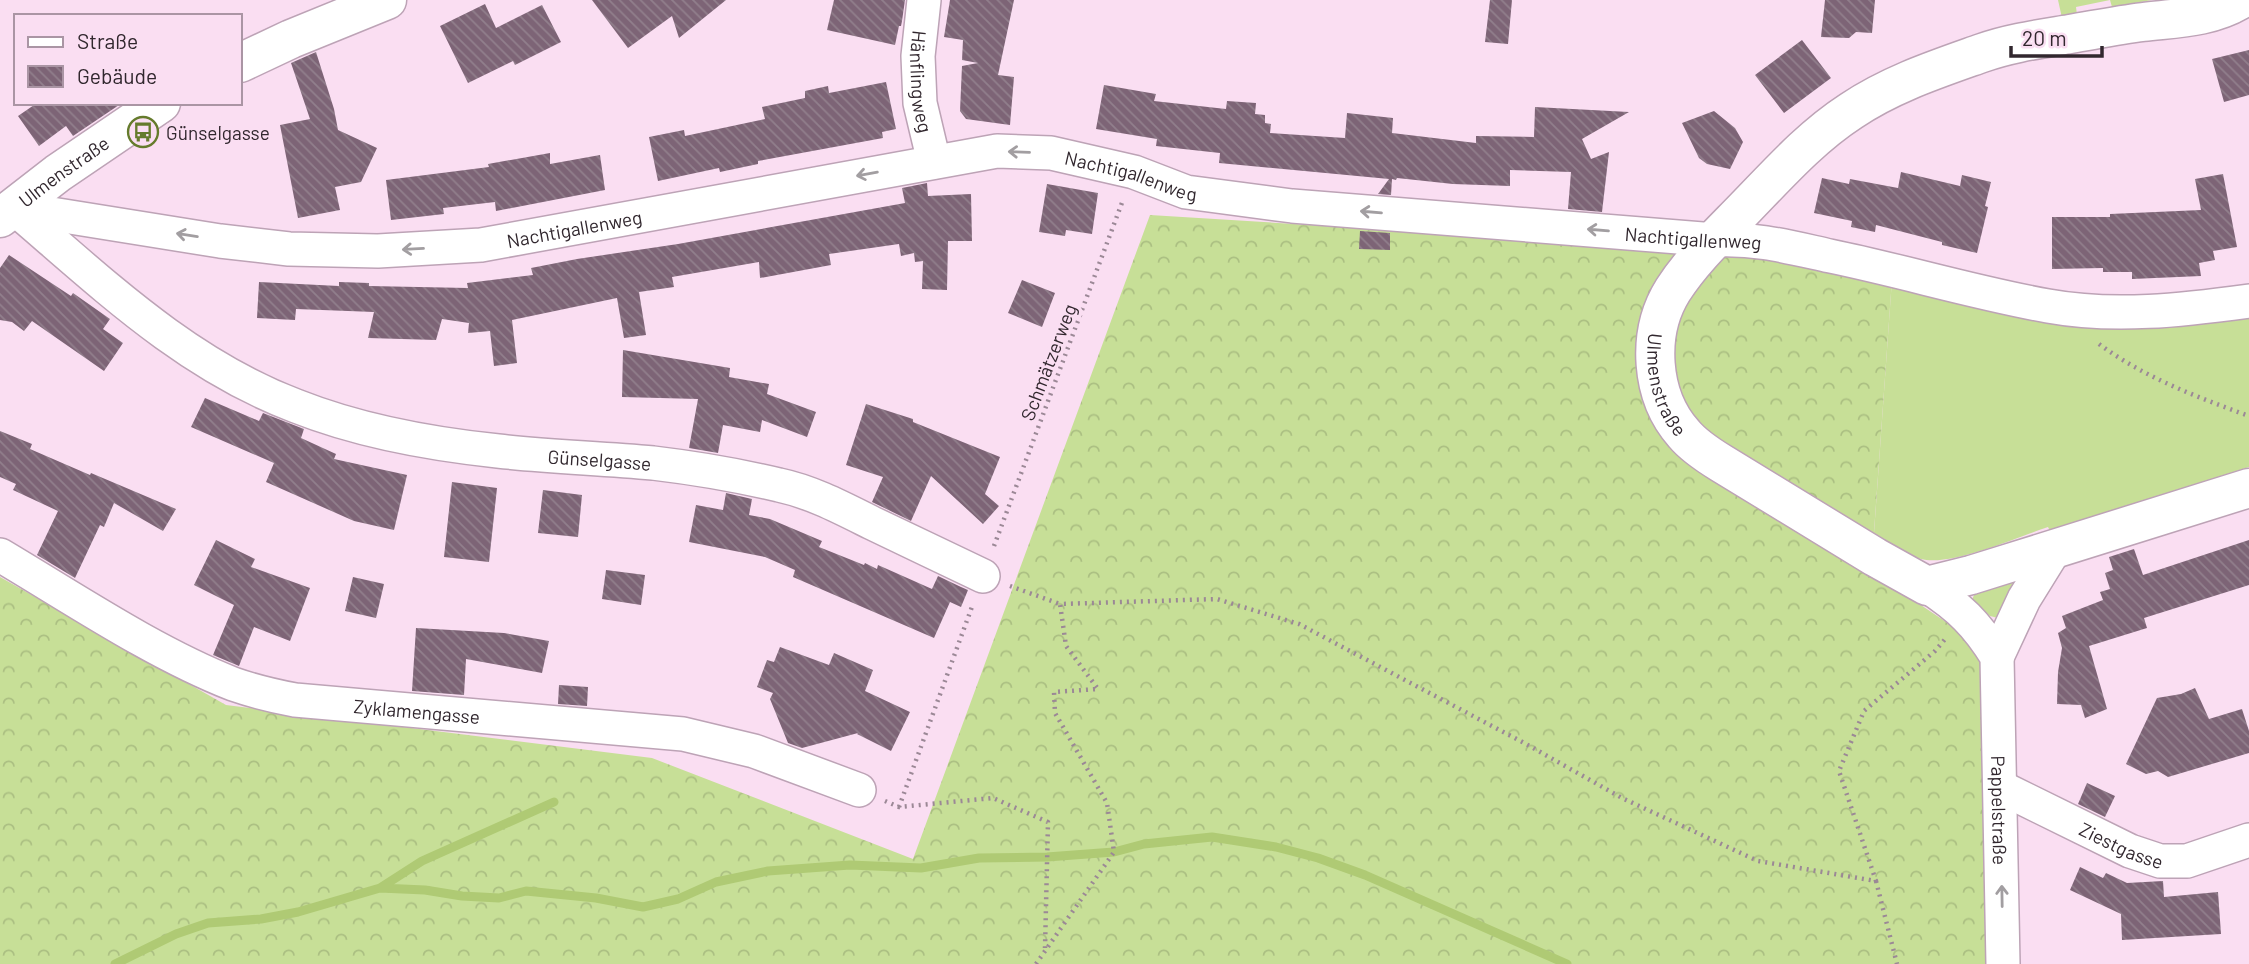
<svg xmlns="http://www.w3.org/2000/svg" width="2249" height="964" viewBox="0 0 2249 964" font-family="Barlow,sans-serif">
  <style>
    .grass { fill: #c7df97 }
    .forest { fill: url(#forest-crowns) }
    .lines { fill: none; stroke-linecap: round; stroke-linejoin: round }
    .stream { stroke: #afca74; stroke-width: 9 }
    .building { fill: url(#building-back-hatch) }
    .minor-casing { stroke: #bda3b6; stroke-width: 36 }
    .tertiary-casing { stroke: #bda3b6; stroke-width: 41 }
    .path { stroke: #9b8896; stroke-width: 4.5; stroke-dasharray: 2 5; stroke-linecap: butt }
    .minor { stroke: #fff; stroke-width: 33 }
    .tertiary { stroke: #fff; stroke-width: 38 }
    .oneway { stroke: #a29ea1 }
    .labels { text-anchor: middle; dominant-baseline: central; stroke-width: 7; stroke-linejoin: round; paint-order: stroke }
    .street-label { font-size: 19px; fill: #31272e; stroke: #fadef2 }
    .poi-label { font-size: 19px; fill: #31272e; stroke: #fadef2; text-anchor: start }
  </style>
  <defs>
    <pattern id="forest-crowns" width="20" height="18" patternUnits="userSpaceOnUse" patternTransform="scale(1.75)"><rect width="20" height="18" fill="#c7df97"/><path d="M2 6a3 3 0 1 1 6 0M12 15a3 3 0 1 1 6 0" fill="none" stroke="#abbf82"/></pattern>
    <pattern id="building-back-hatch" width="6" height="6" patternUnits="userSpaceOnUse" patternTransform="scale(1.75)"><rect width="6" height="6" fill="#7d6476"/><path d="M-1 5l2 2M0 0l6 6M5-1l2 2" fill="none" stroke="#917f8c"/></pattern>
  </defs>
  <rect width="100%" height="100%" fill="#fadef2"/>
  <path class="grass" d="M 2058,0 L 2152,0 L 2112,7 L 2110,0 L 2076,7 L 2077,15 L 2062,18 Z
    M 1892,279 L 2249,311 L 2249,467 L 2050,531 L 2048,527 C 2018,537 1950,567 1921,559 C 1905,555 1888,541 1874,533 Z
    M 2010,577 L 2016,583 L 1998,618 L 1990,616 L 1972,600 L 1976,590 Z"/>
  <path class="forest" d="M 1150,215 L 1744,252 L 1892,279 L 1874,532 L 1897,589 L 1964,634 L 1983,668 L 1988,964 L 0,964 L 0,577 L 226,705 L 652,758 L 913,859 Z"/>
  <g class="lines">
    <path class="stream" d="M 380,888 L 422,861 L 554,802
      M 115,964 L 176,934 L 208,923 L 261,919 L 298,912 L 380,888 L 425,890 L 462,896 L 499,898 L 526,891 L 596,898 L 643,907 L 678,899 L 716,882 L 768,871 L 850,865 L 921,868 L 979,858 L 1047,857 L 1114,852 L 1144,844 L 1212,837 L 1276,847 L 1318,858 L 1365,875 L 1567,964"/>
  </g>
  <path class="building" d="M 592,0 L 726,0 L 679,38 L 672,16 L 628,48 Z
    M 834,0 L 905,0 L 902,21 L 901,26 L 899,26 L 895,45 L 827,30 Z
    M 950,0 L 1014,0 L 998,75 L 1014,77 L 1010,125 L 966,119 L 960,111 L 962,66 L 978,63 L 962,60 L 963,40 L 944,37 Z
    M 1490,0 L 1512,0 L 1508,44 L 1485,42 Z
    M 1825,0 L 1875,0 L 1872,33 L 1856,32 L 1849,38 L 1821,37 Z
    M 485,4 L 496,28 L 542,5 L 561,42 L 515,65 L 513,61 L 468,83 L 440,26 Z
    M 1802,40 L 1831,78 L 1784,113 L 1755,75 Z
    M 2249,50 L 2249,95 L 2224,102 L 2212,59 Z
    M 316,52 L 334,109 L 338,130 L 377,148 L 361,182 L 335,187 L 340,210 L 298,218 L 280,125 L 310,119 L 291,63 Z
    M 886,82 L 896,129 L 882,132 L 883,138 L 758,161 L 758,164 L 720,172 L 719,168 L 658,181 L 649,137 L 684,130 L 685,136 L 765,119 L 762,107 L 805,98 L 805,91 L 828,86 L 829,93 Z
    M 1104,85 L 1156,94 L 1154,101 L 1226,109 L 1227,101 L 1256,103 L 1255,114 L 1265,115 L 1265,123 L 1271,124 L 1270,133 L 1345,138 L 1347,113 L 1393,118 L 1392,133 L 1476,143 L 1476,136 L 1534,137 L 1535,107 L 1629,112 L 1582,139 L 1591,159 L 1609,152 L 1602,212 L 1568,209 L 1571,172 L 1510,170 L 1510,186 L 1453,184 L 1397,178 L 1396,180 L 1392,179 L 1391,195 L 1378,194 L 1389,179 L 1219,163 L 1220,153 L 1156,146 L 1157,139 L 1096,129 Z
    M 37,103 L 122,103 L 73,136 L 66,126 L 39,146 L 18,116 Z
    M 1714,111 L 1735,128 L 1743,142 L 1730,169 L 1707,164 L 1699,158 L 1682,123 Z
    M 550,153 L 550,164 L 600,155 L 605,190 L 496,211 L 495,202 L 443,208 L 444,214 L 391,220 L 386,180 L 489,167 L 488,164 Z
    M 1901,172 L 1960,186 L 1962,175 L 1991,182 L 1985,206 L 1988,207 L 1977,253 L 1942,245 L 1942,242 L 1876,225 L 1875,232 L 1851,227 L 1852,221 L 1814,213 L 1822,178 L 1849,184 L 1850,179 L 1898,188 Z
    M 2223,174 L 2237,247 L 2213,251 L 2215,260 L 2199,263 L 2201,276 L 2132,279 L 2132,272 L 2103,272 L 2103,268 L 2052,269 L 2052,217 L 2110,217 L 2110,214 L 2201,210 L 2195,179 Z
    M 927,183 L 928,196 L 971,194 L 972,241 L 948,241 L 947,290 L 922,289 L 923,261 L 915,262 L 914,253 L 901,256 L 899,244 L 829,254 L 831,265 L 760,278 L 759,262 L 672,277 L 674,287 L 639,292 L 646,335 L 624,338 L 617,298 L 512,320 L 517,363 L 494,366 L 490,331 L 468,333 L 469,323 L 442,319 L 436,340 L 368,338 L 374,312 L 296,309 L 295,320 L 257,318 L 259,282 L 339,286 L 339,282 L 369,283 L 369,286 L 468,288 L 467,283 L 533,275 L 531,268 L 577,259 L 678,244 L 905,203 L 902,188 Z
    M 1047,184 L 1098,193 L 1092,234 L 1066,230 L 1065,236 L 1039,232 Z
    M 1360,231 L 1390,233 L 1390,250 L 1359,249 Z
    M 9,255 L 71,296 L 73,293 L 110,319 L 103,329 L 123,343 L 104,371 L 32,321 L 24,331 L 12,322 L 0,320 L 0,268 Z
    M 1022,280 L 1055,293 L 1042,327 L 1008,313 Z
    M 623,350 L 730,368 L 729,377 L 769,384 L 767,394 L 816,412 L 807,437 L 762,420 L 760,432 L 723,425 L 718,453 L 689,448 L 698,399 L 622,397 Z
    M 205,398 L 259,421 L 263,413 L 304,429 L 301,438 L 336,454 L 334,459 L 407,475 L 394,530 L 354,521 L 266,482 L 274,463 L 191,427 Z
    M 866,404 L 913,419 L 913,422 L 1000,457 L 985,494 L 999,506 L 983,524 L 931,476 L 911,521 L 872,502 L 883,477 L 846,465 Z
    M 0,431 L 32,444 L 30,449 L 90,475 L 91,473 L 176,509 L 163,531 L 114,503 L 104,527 L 100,525 L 75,578 L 37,555 L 58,511 L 13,490 L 16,484 L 0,477 Z
    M 452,482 L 497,488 L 489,562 L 444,557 Z
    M 543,490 L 582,495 L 578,537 L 538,533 Z
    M 726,493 L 752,499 L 749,515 L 770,519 L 822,541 L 819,547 L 864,565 L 865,563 L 877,569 L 878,565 L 932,589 L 938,576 L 961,587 L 968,590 L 961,607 L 950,602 L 934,638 L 793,577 L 795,570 L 765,557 L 689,542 L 696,505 L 723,510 Z
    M 216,540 L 255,559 L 251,567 L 310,588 L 290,641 L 254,627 L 239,666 L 213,655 L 234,605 L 194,585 Z
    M 2249,540 L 2249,585 L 2144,618 L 2147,628 L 2089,646 L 2107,709 L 2085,718 L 2081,705 L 2057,704 L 2058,672 L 2062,648 L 2058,633 L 2066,628 L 2062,616 L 2103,600 L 2100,592 L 2110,589 L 2105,573 L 2113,570 L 2109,557 L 2134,549 L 2143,575 Z
    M 606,570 L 645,575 L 641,605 L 602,599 Z
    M 353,577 L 384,584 L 376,618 L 345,611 Z
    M 416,628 L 504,633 L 549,641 L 542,673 L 466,659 L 464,695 L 412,691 Z
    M 780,647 L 829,665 L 834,653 L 873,670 L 865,691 L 910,712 L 891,751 L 857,734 L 858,733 L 802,748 L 788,743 L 770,699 L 773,693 L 757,687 L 767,660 L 774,662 Z
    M 559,685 L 588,687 L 587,706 L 558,704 Z
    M 2195,688 L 2209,719 L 2242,709 L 2249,731 L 2249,753 L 2168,777 L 2158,771 L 2146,774 L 2126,764 L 2157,698 L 2181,694 Z
    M 2087,783 L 2115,796 L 2105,817 L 2078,804 Z
    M 2080,867 L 2103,878 L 2106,873 L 2127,883 L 2163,881 L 2164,897 L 2218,892 L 2221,934 L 2122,940 L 2121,914 L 2070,890 Z"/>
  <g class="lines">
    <g class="minor-casing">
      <g id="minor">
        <path id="s1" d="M 924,0 L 918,56 L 920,103 L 934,162"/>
        <path id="s2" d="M 14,208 L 220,241 L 289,249 L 378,251 L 481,245 L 997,151 L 1051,153 L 1134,172 L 1186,192 L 1292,206 L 1715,240 C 1757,238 1789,247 1830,256 C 1903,271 1975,293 2048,306 C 2114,318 2183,310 2249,301"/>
        <path id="s3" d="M 14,208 C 102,283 185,364 296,406 C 359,431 431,444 498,451 C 550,457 601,458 653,463 C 695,468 737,475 779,485 C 812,492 842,508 872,523 C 909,541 946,558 983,576"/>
        <path id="s4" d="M 0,555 C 74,599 154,653 233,684 C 253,691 274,696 295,700 L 683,734 L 754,751 L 859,790"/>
        <path id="s5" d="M 1927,586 C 1959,607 1977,624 1997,657 L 2003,964"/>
        <path d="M 1997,657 L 2024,599 L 2055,549"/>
        <path id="s6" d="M 2000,787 L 2130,851 L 2160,861 L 2187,861 L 2249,840"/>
      </g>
    </g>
    <g class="tertiary-casing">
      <g id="tertiary">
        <path id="s7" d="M 2240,0 C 2210,18 2176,18 2143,22 C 2118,25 2094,30 2070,34 C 2040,39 2010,43 1982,53 C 1937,69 1891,84 1851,111 C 1811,137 1779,173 1746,207 C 1721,233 1693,259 1673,290 C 1646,333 1650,396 1684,434 C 1694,446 1708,455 1721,463 L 1875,557 L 1927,586 L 1971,575 L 2249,488"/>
        <path d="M 240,63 L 291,39 L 387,0"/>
        <path id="s8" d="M 0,218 L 58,173 L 161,103"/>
      </g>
    </g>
    <path class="path" d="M 2099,344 C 2145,378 2197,397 2249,416
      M 994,546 L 1123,200
      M 1010,586 L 1060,604
      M 885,801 L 899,807 L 993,798 L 1048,822 L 1045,948
      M 899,807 L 973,604
      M 1876,881 L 1897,964
      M 1036,964 L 1114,852 L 1107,803 L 1055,713 L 1054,692 L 1098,689 L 1066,646 L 1060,604 L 1217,599 L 1299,624 L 1526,744 L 1622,798 L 1758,861 L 1876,881 L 1839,771 L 1864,711 L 1935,651 L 1946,638"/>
    <use href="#minor" class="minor"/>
    <use href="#tertiary" class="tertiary"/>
  </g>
  <defs><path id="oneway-shaft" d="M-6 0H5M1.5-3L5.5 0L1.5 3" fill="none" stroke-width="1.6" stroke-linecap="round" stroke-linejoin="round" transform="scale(1.75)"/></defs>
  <g class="oneway">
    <use href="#oneway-shaft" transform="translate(1019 152) rotate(-178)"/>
    <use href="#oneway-shaft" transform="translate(867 174) rotate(170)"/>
    <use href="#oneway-shaft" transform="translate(1371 212) rotate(-175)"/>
    <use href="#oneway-shaft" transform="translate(1598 230) rotate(-175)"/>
    <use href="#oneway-shaft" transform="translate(187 235) rotate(-171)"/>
    <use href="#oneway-shaft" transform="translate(413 249) rotate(177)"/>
    <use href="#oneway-shaft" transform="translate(2002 896) rotate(-91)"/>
  </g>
  <defs>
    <g id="bus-ring" transform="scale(1.575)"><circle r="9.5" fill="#fadef2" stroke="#657b2c" stroke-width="1.5"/><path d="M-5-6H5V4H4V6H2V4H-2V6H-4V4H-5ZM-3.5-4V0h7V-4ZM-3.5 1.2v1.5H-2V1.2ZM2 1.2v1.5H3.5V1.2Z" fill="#657b2c"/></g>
  </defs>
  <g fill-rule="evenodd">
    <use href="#bus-ring" x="143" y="132"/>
  </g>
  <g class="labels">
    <g class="street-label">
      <text stroke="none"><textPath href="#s1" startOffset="82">Hänflingweg</textPath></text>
      <text stroke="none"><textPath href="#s8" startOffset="79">Ulmenstraße</textPath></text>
      <text stroke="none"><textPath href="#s2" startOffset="1132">Nachtigallenweg</textPath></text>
      <text stroke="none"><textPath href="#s2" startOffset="565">Nachtigallenweg</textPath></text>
      <text stroke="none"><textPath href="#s2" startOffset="1699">Nachtigallenweg</textPath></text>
      <text transform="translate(1048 362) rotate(-69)">Schmätzerweg</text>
      <text stroke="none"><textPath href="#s7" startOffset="761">Ulmenstraße</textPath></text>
      <text stroke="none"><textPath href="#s3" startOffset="656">Günselgasse</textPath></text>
      <text stroke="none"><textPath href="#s4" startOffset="453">Zyklamengasse</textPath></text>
      <text stroke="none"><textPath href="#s5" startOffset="254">Pappelstraße</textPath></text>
      <text stroke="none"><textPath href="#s6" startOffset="135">Ziestgasse</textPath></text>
    </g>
    <g class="poi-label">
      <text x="166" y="132">Günselgasse</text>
    </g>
  </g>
  <rect x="14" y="14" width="228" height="91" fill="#fadef2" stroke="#aa95a4" stroke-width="2"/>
  <rect x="28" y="37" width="35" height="10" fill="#ffffff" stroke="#aa95a4" stroke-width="2"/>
  <text x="77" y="49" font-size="21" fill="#31272e">Straße</text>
  <rect x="28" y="66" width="35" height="21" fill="url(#building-back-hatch)" stroke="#aa95a4" stroke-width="2"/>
  <text x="77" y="84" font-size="21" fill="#31272e">Gebäude</text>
  <path d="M2011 46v10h91v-10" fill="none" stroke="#31272e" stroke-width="3.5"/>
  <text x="2022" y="46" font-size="21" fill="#31272e" stroke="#fadef2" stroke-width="5" paint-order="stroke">20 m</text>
</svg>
